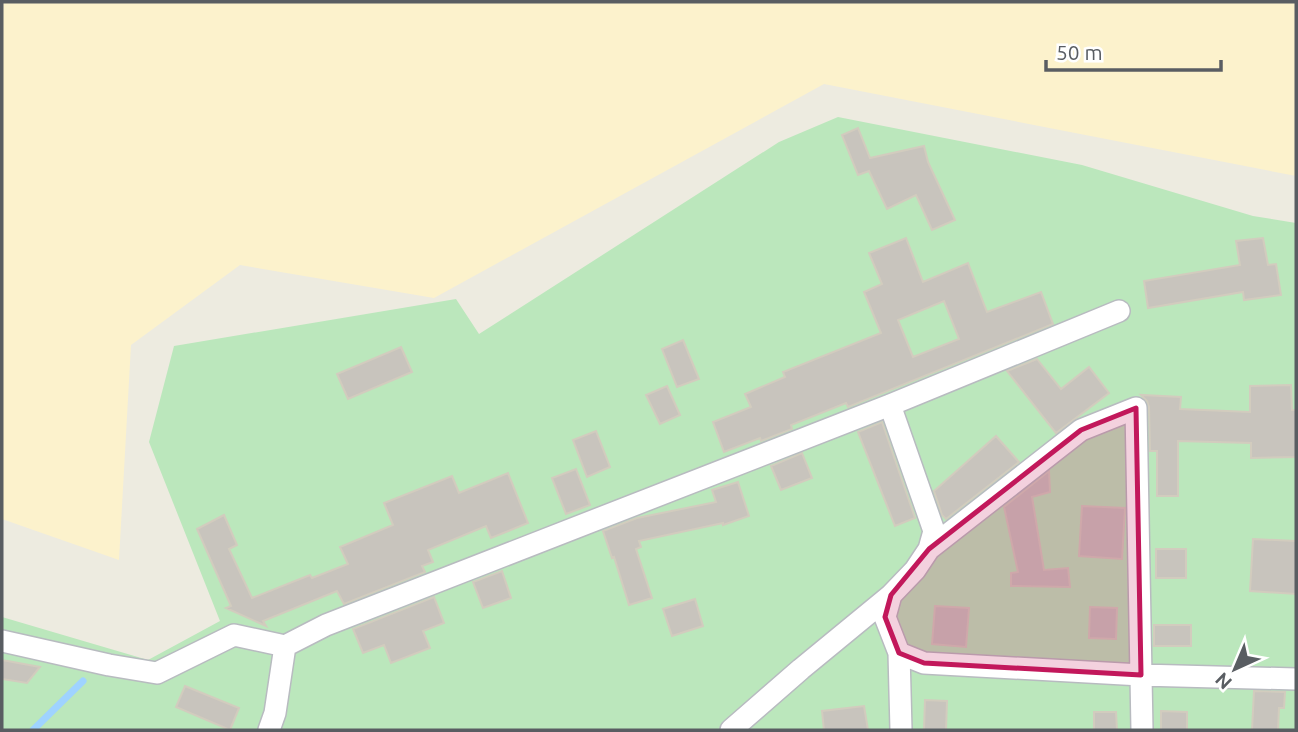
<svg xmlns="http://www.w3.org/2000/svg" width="1298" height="732" viewBox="0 0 1298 732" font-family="Ubuntu,sans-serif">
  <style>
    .green { fill: #bbe7bc }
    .sand { fill: #fcf2cc }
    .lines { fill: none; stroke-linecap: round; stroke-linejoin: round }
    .stream { stroke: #9fd3ff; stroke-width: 7 }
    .building { fill: #c8c4bd; stroke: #d2ccbe; stroke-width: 2; fill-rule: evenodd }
    .minor-casing { stroke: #b8bbc0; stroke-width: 24 }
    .minor { stroke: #fff; stroke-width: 21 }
    .marked { fill: #c2185b; fill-opacity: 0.2; stroke: #c2185b; stroke-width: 5; stroke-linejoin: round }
  </style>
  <rect width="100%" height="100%" fill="#edebe0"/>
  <path class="green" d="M 838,117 L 1082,165 L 1253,216 L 1296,223 L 1296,730 L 2,730 L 2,617 L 148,660 L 220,621 L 149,442 L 174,346 L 456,299 L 479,334 L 779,142 Z"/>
  <path class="sand" d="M 2,2 L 1296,2 L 1296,176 L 824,84 L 434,298 L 240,265 L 131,345 L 119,560 L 2,519 Z"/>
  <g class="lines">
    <path class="stream" d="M 33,730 L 83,681"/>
  </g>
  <path class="building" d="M 858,128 L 870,158 L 924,146 L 928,162 L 955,220 L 932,230 L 916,195 L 887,209 L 869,171 L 858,175 L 842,135 Z
    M 906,238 L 923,282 L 968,263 L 987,312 L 1041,292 L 1053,324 L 848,407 L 846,403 L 791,425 L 792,429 L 761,441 L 760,438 L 724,452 L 713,422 L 751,407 L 745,394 L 785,377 L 783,372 L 881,333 L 864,292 L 882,284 L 869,253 ZM 944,301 L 959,339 L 913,357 L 898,320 Z
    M 1263,238 L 1268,265 L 1276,264 L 1281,295 L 1244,300 L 1243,292 L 1148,308 L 1144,281 L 1240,265 L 1236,241 Z
    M 683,340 L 699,379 L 677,387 L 662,349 Z
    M 401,347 L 412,372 L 348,399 L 337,374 Z
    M 1037,359 L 1061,389 L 1089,367 L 1109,393 L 1056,433 L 1007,371 Z
    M 1291,385 L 1292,410 L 1296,410 L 1296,457 L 1251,458 L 1251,443 L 1178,441 L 1178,496 L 1157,496 L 1157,451 L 1150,451 L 1149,407 L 1147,401 L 1141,395 L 1181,397 L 1180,409 L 1250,412 L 1250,386 Z
    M 667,386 L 680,415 L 660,424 L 646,395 Z
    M 882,422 L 915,518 L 895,526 L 858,432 Z
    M 596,431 L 610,467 L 587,477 L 573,440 Z
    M 996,436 L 1019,462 L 946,519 L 942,515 L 934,491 Z
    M 802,453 L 812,478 L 781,490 L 771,466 Z
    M 576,469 L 590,505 L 566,514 L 552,478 Z
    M 1049,471 L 1050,492 L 1032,497 L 1044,570 L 1068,568 L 1070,587 L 1011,586 L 1011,573 L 1018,572 L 1004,507 Z
    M 508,473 L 528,523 L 491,538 L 486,526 L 428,550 L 433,562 L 422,566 L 425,572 L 344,604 L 337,591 L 263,621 L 266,626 L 226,608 L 231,606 L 197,529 L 224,515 L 237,545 L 229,549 L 252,598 L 310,575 L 312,578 L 348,564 L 340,547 L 393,525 L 384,503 L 452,476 L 459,493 Z
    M 738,482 L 749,516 L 723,525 L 723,523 L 639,541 L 641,547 L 636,549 L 652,598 L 629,605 L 614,557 L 612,558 L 603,531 L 637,518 L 716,502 L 712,490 Z
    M 1082,506 L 1125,508 L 1122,559 L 1079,556 Z
    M 1253,539 L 1296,541 L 1296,594 L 1250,591 Z
    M 1156,549 L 1186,549 L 1186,578 L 1156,578 Z
    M 502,571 L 511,598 L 483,608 L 473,582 Z
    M 434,597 L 444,623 L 423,631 L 430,648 L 391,663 L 384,645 L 363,653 L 353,629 Z
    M 695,599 L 703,626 L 672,636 L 663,609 Z
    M 935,606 L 969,608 L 966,647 L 932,644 Z
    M 1090,607 L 1117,608 L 1116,639 L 1089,638 Z
    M 1154,625 L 1191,625 L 1191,646 L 1154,646 Z
    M 2,660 L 40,667 L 27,683 L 2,679 Z
    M 185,686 L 239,708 L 230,730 L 176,707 Z
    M 1254,691 L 1285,692 L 1284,708 L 1279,708 L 1278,730 L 1252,730 Z
    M 925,700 L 947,701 L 946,730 L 924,730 Z
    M 864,706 L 868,730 L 824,730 L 822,711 Z
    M 1161,711 L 1187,712 L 1187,730 L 1161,730 Z
    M 1094,712 L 1116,712 L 1117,730 L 1094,730 Z"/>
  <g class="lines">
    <g class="minor-casing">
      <path id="minor" d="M 890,405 L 934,531 L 929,549 L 915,570 L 891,595 L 885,617 L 899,653 L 924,663 L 1141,675 L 1296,679
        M 929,549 L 1081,430 L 1136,408 L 1142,730
        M 2,641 L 109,665 L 157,673 L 234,635 L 285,646 L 326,625 L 890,405 L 1119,311
        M 899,653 L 901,730
        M 269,730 L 275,713 L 285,646
        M 731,730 L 801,669 L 891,595"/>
    </g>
    <use href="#minor" class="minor"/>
  </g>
  <path class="marked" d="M 1136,408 L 1141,675 L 924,663 L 899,653 L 885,617 L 891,595 L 929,549 L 1081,430 Z"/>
  <rect width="1298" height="732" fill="none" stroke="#595d62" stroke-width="7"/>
  <g transform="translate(1235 669) rotate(224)" stroke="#ffffff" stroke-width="5" paint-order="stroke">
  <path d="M0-5L12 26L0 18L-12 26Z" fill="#595d62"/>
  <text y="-10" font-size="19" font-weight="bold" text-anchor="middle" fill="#595d62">N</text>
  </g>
  <path d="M1046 60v10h175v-10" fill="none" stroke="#595d62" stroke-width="3.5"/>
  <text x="1056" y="60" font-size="21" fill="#595d62" stroke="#ffffff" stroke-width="5" paint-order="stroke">50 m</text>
</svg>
